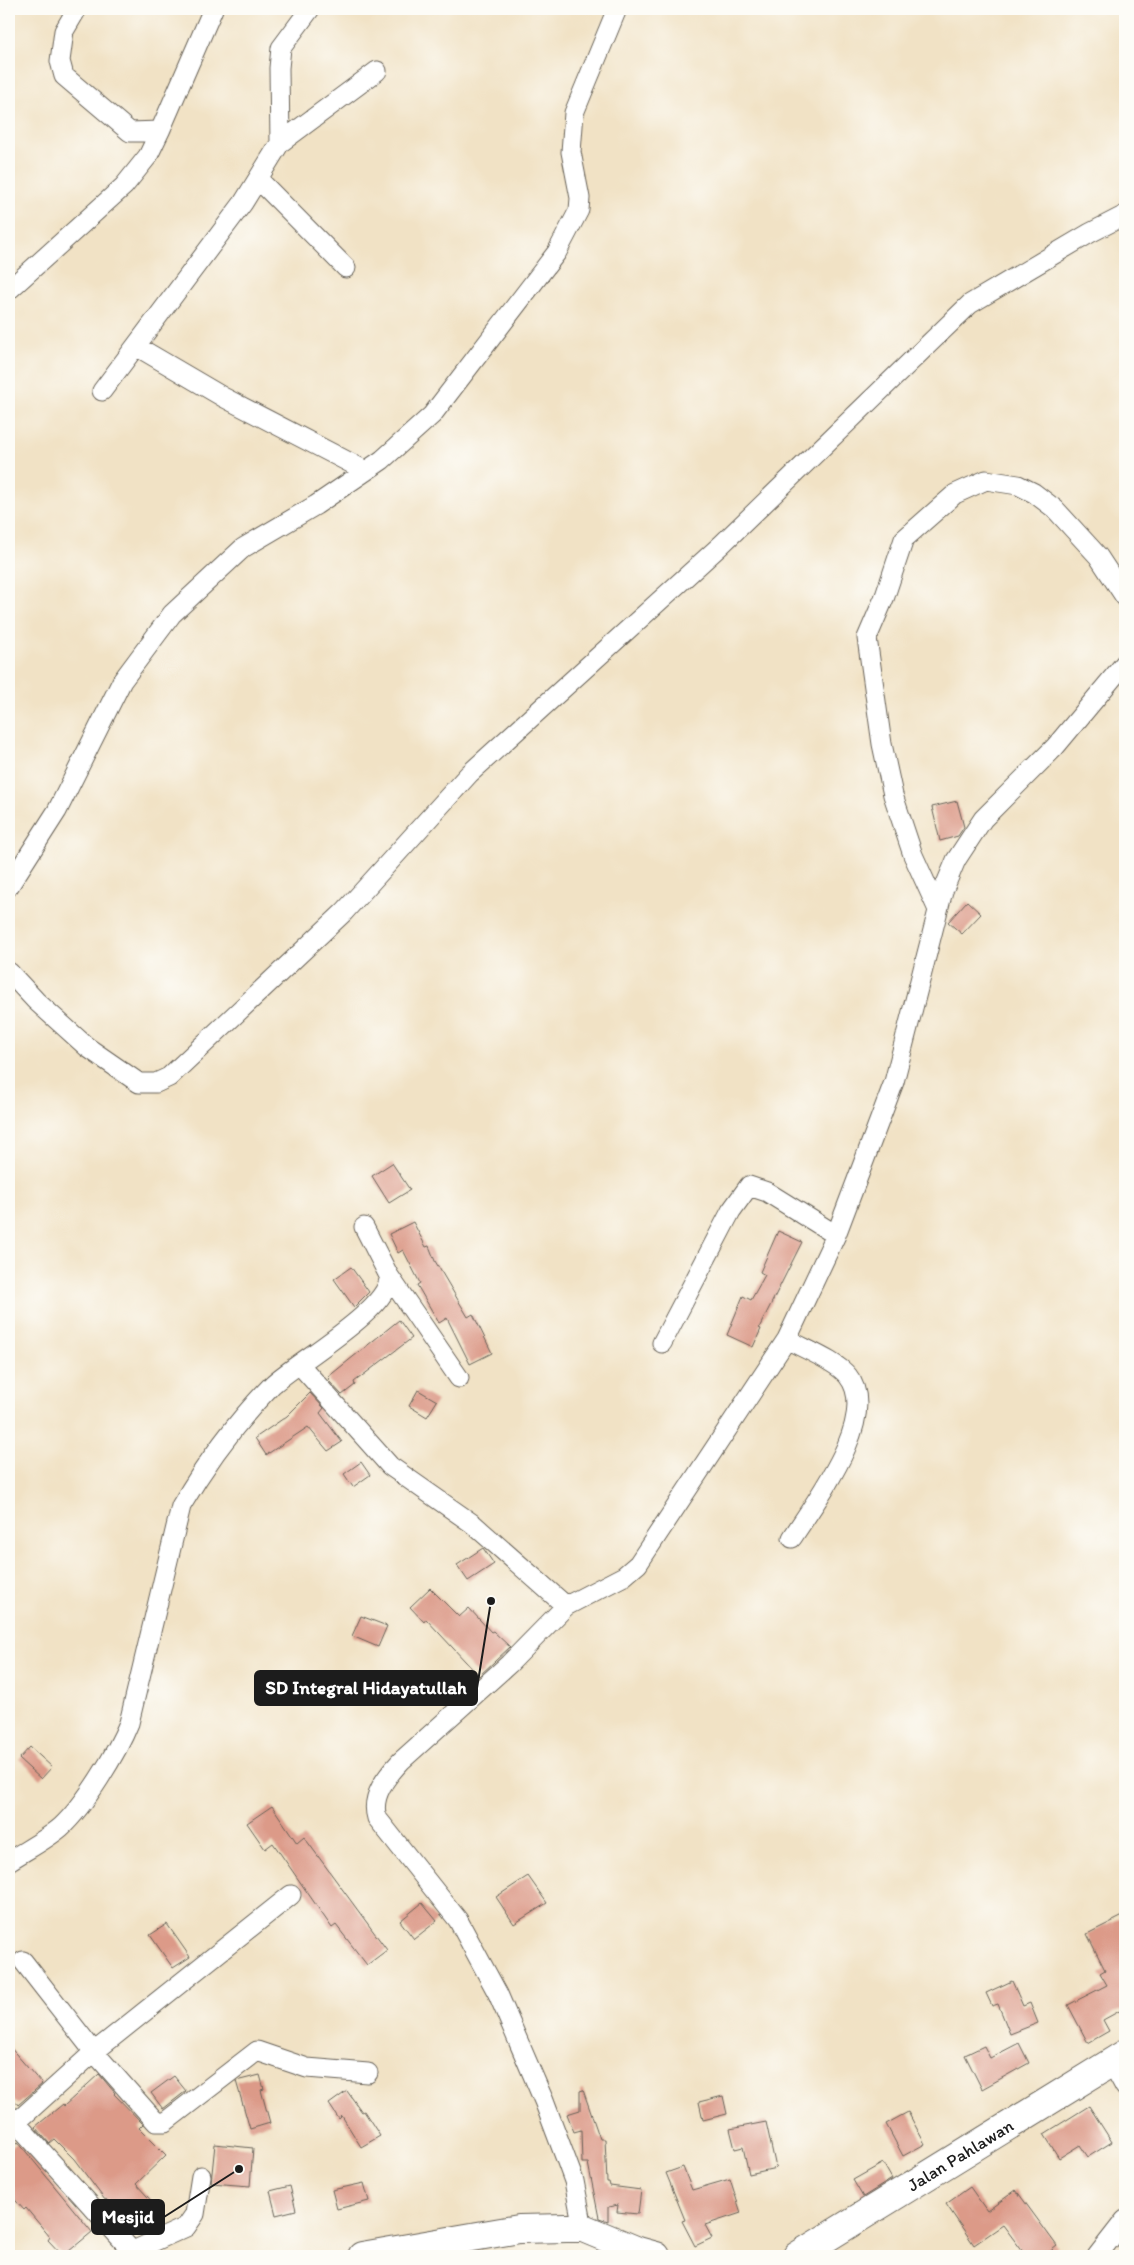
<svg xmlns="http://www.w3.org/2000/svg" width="1134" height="2265" viewBox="0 0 1134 2265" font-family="Itim,sans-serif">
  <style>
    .building { fill: #dc9a88 }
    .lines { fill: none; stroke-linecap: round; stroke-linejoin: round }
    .minor-casing { stroke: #676157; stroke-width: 21 }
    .trunk-casing { stroke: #676157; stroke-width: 30 }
    .minor { stroke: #fff; stroke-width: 19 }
    .trunk { stroke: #fff; stroke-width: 28 }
    .labels { text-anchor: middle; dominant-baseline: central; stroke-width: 4; stroke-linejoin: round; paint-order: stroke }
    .street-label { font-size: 18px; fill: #1c1c1c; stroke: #fdfcf7 }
    .leader { fill: none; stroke: #1c1c1c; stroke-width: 2 }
    .callout-dot { fill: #1c1c1c; stroke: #fdfcf7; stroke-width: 2 }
    .callout { fill: #1c1c1c; stroke: #1c1c1c; stroke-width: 2 }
    .callout-label { font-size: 19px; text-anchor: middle; font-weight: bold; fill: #fff }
  </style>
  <rect width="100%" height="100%" fill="#fdfcf7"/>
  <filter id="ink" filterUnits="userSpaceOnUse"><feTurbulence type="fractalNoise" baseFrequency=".02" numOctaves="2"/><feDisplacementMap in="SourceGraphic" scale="10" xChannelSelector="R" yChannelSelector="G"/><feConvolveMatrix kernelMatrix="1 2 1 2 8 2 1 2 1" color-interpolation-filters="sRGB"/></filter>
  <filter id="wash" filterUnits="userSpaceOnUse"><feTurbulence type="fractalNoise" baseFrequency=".0096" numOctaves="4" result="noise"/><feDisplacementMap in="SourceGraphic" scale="20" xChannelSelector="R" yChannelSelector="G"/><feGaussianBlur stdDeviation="1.12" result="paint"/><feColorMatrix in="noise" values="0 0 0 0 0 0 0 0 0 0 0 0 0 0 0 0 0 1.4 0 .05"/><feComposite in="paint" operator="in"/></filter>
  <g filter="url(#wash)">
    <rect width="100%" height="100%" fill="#f1e2c5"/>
    <g id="blocks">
      <path class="building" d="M 957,801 L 964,827 L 958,836 L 940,841 L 932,807 Z
        M 967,901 L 981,914 L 962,934 L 948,922 Z
        M 392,1163 L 410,1190 L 389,1203 L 372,1176 Z
        M 413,1222 L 426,1247 L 429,1246 L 435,1261 L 468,1317 L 473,1314 L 492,1353 L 470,1364 L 447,1318 L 439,1323 L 417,1285 L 420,1283 L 403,1250 L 398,1253 L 389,1234 Z
        M 778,1231 L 802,1242 L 759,1328 L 761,1329 L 753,1347 L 727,1335 L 743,1296 L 751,1300 L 765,1275 L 760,1272 Z
        M 351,1267 L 369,1292 L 354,1307 L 334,1279 Z
        M 399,1320 L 412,1338 L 354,1382 L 355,1385 L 342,1395 L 328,1380 L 330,1379 L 328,1377 Z
        M 418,1390 L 437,1401 L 427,1417 L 409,1406 Z
        M 310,1393 L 324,1408 L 320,1413 L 342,1442 L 328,1451 L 308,1427 L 266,1455 L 255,1438 L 287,1416 Z
        M 361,1462 L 370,1475 L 353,1487 L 344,1474 Z
        M 483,1548 L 494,1564 L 468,1581 L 457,1565 Z
        M 430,1588 L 459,1617 L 469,1608 L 491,1632 L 493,1631 L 510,1647 L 479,1676 L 426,1619 L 424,1622 L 410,1607 Z
        M 361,1616 L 387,1626 L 378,1647 L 352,1636 Z
        M 30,1747 L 52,1767 L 41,1779 L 19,1759 Z
        M 272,1806 L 297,1843 L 304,1837 L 387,1950 L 367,1965 L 336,1925 L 332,1928 L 273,1843 L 265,1849 L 247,1823 Z
        M 528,1876 L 547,1903 L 514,1924 L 496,1897 Z
        M 422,1903 L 437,1921 L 414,1939 L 400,1921 Z
        M 1125,1915 L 1125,2008 L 1103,2020 L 1109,2031 L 1088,2043 L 1068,2005 L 1107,1985 L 1100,1973 L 1105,1970 L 1087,1934 Z
        M 167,1924 L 190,1957 L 173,1968 L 150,1935 Z
        M 1012,1981 L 1023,2006 L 1030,2003 L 1038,2023 L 1010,2034 L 998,2004 L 992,2006 L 986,1993 Z
        M 1019,2043 L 1029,2063 L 982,2089 L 965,2055 L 984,2046 L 990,2058 Z
        M 9,2046 L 42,2084 L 18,2105 L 9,2093 Z
        M 99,2074 L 115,2093 L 114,2094 L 143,2124 L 139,2128 L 166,2155 L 136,2184 L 157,2207 L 134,2229 L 106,2199 L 105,2200 L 74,2159 L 54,2139 L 49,2143 L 35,2127 L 63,2104 L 64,2106 Z
        M 260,2075 L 264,2089 L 261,2090 L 270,2123 L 250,2129 L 236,2081 Z
        M 174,2076 L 186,2091 L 163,2109 L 151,2093 Z
        M 583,2090 L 600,2139 L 605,2139 L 607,2182 L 609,2182 L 610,2186 L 641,2190 L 638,2214 L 617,2212 L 618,2205 L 608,2207 L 608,2221 L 599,2218 L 588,2163 L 582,2163 L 581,2130 L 574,2132 L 567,2114 L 580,2110 L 580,2091 Z
        M 347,2091 L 362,2112 L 364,2111 L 380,2136 L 361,2147 L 342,2116 L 339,2119 L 329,2104 Z
        M 723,2096 L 727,2114 L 703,2120 L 699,2102 Z
        M 1089,2106 L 1112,2142 L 1088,2157 L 1080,2145 L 1059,2158 L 1044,2134 Z
        M 908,2112 L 925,2144 L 903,2156 L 886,2124 Z
        M 766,2122 L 776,2168 L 749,2174 L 743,2147 L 735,2149 L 730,2129 Z
        M 18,2142 L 92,2232 L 63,2256 L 48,2240 L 50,2237 L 26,2208 L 24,2210 L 9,2193 L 9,2149 Z
        M 215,2144 L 253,2148 L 250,2186 L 211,2183 Z
        M 883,2163 L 892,2179 L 863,2197 L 853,2180 Z
        M 683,2167 L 692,2190 L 730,2179 L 741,2213 L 705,2225 L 712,2238 L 695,2246 L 682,2221 L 685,2220 L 666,2173 Z
        M 364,2183 L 369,2201 L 337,2209 L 332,2190 Z
        M 290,2186 L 296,2210 L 276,2215 L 270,2191 Z
        M 970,2187 L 987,2211 L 1016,2190 L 1057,2246 L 1044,2256 L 1026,2256 L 1003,2225 L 974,2245 L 946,2204 Z"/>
    </g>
  </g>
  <g filter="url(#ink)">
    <use href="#blocks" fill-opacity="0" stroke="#676157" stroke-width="1"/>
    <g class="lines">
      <g class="minor-casing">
        <path id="minor" d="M 160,131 L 213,9
          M 280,143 L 377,71
          M 258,179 L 346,268
          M 9,290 L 124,186 L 148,156 L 160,131 L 130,132 L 64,76 L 60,61 L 64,31 L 77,9
          M 136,346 L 223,397 L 366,471
          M 102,391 L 243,203 L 280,143 L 279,68 L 281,48 L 310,9
          M 9,886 L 57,811 L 122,681 L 172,614 L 243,548 L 316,505 L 382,460 L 432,415 L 557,252 L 579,210 L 580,198 L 571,152 L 574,113 L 617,9
          M 938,910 L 913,855 L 893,795 L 882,744 L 867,638 L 885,596 L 904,539 L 955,494 L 986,480 L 1018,485 L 1034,493 L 1055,509 L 1098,556 L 1125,597
          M 9,972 L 36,1001 L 87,1047 L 139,1083 L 156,1083 L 169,1077 L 344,912 L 469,774 L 721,545 L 970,304 L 1090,233 L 1125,215
          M 389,1276 L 459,1378
          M 787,1339 C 804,1349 836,1361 848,1376 C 881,1417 814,1503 792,1538
          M 662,1343 L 731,1211 L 749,1186 L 767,1192 L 836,1235
          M 299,1364 L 390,1466 L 473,1524 L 566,1606 L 509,1664 L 401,1761 C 387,1776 370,1796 377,1818 L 458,1920 L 498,1994 L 544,2101 L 567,2162 L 574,2181 L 583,2228
          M 566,1606 L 624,1576 L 638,1564 L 787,1339 L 836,1235 L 894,1082 L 943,891 L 956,860 L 983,819 L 1055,747 L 1125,663
          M 9,1861 C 26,1850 46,1840 61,1827 C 85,1805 117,1753 129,1723 L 181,1506 C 206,1463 237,1421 272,1385 C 296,1362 391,1309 389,1276 L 364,1227
          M 23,1961 L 94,2052 L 156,2122 L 165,2122 L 257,2051 L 307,2068 L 368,2073
          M 1112,2063 L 1125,2087
          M 9,2115 L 132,2251
          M 9,2129 L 94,2052 L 291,1895
          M 122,2256 L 186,2227 L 195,2214 L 201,2176
          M 1097,2256 L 1125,2220"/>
      </g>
      <g class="trunk-casing">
        <g id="trunk">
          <path d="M 362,2256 L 519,2229 L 567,2228 L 583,2228 L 638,2251 L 656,2256"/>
          <path id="s1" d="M 797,2256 L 1125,2054"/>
        </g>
      </g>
      <use href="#minor" class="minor"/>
      <use href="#trunk" class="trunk"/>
    </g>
  </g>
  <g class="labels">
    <g class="street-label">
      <text stroke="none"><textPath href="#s1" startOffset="192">Jalan Pahlawan</textPath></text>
    </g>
  </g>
  <path class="leader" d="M491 1601L477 1688M239 2169L164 2217"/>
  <g class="callout-dot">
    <circle cx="491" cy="1601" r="5"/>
    <circle cx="239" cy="2169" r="5"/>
  </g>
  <g class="callout">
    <rect x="255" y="1671" width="222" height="34" rx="5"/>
    <rect x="92" y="2200" width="72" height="34" rx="5"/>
  </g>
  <g class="callout-label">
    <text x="366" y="1694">SD Integral Hidayatullah</text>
    <text x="128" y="2223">Mesjid</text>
  </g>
  <rect width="1134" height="2265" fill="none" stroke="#fdfcf7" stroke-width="30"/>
</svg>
